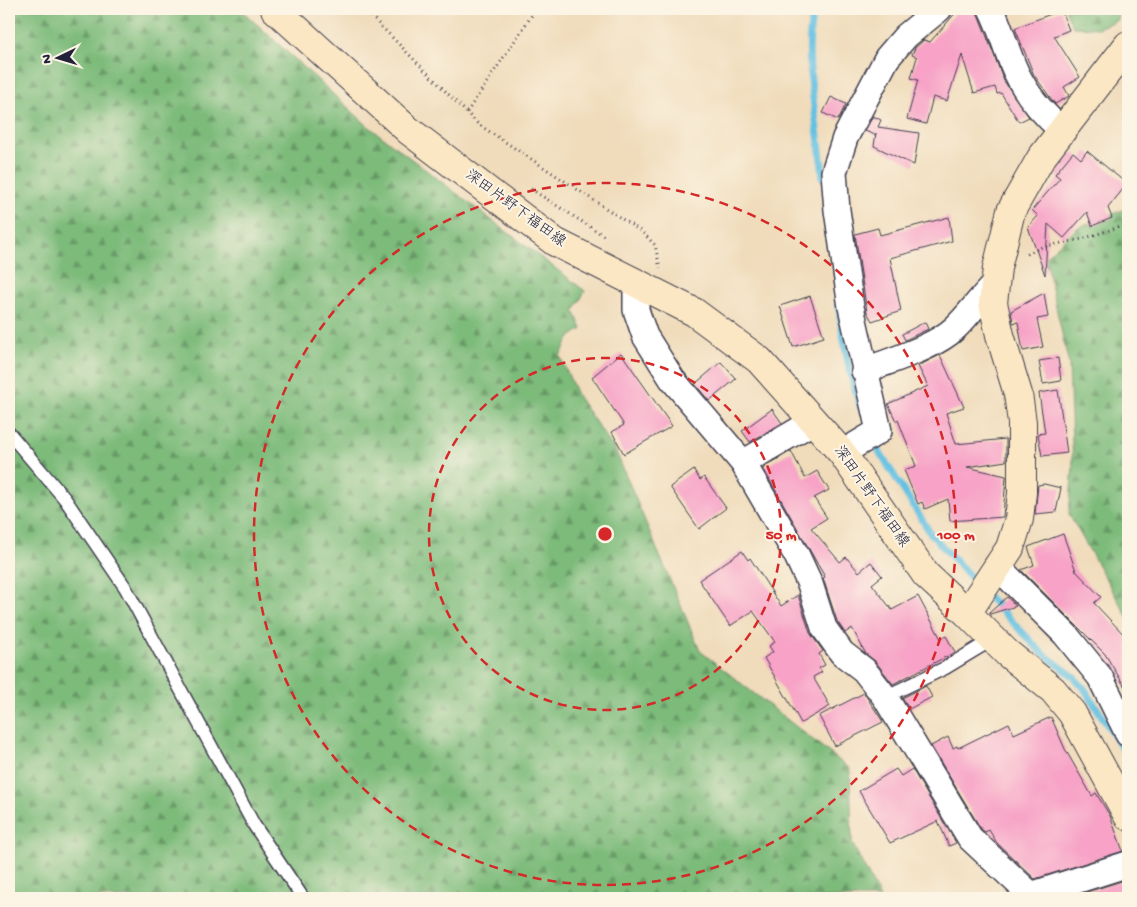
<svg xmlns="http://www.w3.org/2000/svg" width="1137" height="907" viewBox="0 0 1137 907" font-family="'Gochi Hand','Klee One',sans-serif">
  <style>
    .forest { fill: url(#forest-firs); stroke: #506e5a }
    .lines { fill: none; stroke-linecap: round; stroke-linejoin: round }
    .stream { stroke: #64c1e2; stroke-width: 7 }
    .building { fill: #f7a2c6 }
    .lane-casing { stroke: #413e4e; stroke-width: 15 }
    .street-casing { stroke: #413e4e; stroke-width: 28 }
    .secondary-casing { stroke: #413e4e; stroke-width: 30 }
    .path { stroke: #413e4e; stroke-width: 3; stroke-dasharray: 1 4; stroke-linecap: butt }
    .lane { stroke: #fff; stroke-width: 12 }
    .street { stroke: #fff; stroke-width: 25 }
    .secondary { stroke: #fbe7c3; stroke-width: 28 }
    .ring { fill: none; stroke: #d62828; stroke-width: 2.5; stroke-dasharray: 9 6 }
    .labels { text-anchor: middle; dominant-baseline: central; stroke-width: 4; stroke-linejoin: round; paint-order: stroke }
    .street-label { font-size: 15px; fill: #22223b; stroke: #fcf5e5 }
    .centre { fill: #d62828; stroke: #fcf5e5; stroke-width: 2.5 }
    .ring-label { font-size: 15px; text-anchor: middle; font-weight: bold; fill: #d62828; stroke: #fcf5e5; stroke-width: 4; stroke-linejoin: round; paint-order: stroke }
  </style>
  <defs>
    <pattern id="forest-firs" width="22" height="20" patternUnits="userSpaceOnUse" patternTransform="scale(1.25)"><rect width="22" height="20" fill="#7dbb7a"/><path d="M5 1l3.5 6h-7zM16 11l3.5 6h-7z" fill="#669865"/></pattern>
  </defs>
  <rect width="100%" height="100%" fill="#fcf5e5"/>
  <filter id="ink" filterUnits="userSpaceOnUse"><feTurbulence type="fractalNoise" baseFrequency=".02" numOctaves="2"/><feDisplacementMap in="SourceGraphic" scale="10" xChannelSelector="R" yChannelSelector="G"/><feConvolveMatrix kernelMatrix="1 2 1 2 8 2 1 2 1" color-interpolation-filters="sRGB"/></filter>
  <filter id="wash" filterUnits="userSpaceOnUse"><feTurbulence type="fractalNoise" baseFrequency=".0096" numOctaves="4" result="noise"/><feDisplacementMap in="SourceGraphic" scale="20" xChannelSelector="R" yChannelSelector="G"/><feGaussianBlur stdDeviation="1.12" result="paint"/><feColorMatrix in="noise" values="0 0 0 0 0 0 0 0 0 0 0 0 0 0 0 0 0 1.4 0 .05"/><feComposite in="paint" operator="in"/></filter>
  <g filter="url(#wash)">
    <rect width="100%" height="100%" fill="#f0dcbb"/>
    <path class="forest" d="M 9,9 L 240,9 L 368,126 L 585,291 L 574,311 L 582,329 L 570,337 L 560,356 L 578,397 L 616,452 L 700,651 L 850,769 L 852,843 L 880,898 L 9,898 Z
      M 1065,9 L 1118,9 L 1117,20 L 1098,28 L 1073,27 Z
      M 1128,208 L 1128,618 L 1069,514 L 1073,466 L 1069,365 L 1045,257 L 1077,228 Z"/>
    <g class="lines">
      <path class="stream" d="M 814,9 C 801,54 819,128 823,177
        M 838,304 C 844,341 849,378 863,413
        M 874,439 L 880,453 L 931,534 L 979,586
        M 986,594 L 1041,652 L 1073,676 L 1084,688 L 1128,757"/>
    </g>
    <g id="blocks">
      <path class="building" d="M 959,9 L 972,9 L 978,14 L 1004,81 L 1029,117 L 1019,122 L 1001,93 L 997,94 L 995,87 L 974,93 L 962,55 L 947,101 L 933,97 L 926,124 L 907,119 L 918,80 L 911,78 L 917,57 L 912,55 L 915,48 L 924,40 L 930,42 Z
        M 1061,10 L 1069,30 L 1054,36 L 1080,77 L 1064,87 L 1069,96 L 1055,104 L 1034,75 L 1015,28 Z
        M 831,97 L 846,104 L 838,120 L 823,113 Z
        M 873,116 L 881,120 L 878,127 L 919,133 L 914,165 L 874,146 L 876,133 L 875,135 L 865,131 Z
        M 1087,151 L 1127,184 L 1108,208 L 1112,218 L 1092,226 L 1087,212 L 1064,238 L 1048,224 L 1045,275 L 1028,227 L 1038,216 L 1032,210 L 1060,178 L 1055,174 L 1073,152 L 1081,159 Z
        M 949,217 L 952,241 L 890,258 L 901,311 L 872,321 L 867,312 L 855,234 L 878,228 L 880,235 Z
        M 1044,293 L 1048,317 L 1037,319 L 1043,347 L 1023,351 L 1018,322 L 1013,323 L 1011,311 Z
        M 810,296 L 824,337 L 793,347 L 780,306 Z
        M 925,322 L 928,329 L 905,340 L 902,334 Z
        M 621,353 L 672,426 L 624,454 L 612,432 L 624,425 L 592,377 Z
        M 940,355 L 964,407 L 946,413 L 956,444 L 1006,439 L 1006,461 L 967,467 L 1006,476 L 1003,517 L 950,521 L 948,499 L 925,509 L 922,502 L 918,504 L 904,470 L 916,466 L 898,420 L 896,421 L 888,404 L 928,386 L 918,366 Z
        M 1058,358 L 1061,381 L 1043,384 L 1039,361 Z
        M 721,362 L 736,379 L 709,401 L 695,384 Z
        M 1058,390 L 1067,453 L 1042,456 L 1038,434 L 1045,433 L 1039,393 Z
        M 772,409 L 782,423 L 750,442 L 742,431 Z
        M 791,451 L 805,478 L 817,471 L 829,490 L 814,498 L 827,518 L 811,528 L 840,562 L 846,557 L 859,572 L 871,562 L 882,576 L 872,584 L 892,610 L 918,596 L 941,639 L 946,636 L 955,652 L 893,684 L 875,661 L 866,654 L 852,628 L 845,633 L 837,621 L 823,578 L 825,577 L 763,468 Z
        M 694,470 L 700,480 L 704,477 L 726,508 L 699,529 L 670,487 Z
        M 1044,484 L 1061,488 L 1056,512 L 1035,514 L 1038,485 Z
        M 1063,534 L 1076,571 L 1101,597 L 1094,603 L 1128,639 L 1128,692 L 1105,654 L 1021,570 L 1034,565 L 1028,547 Z
        M 742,551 L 748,560 L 750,558 L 781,606 L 798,595 L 810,633 L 823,651 L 819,654 L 825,665 L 819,668 L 822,672 L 813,677 L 830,706 L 801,723 L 764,658 L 773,652 L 769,646 L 775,642 L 753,611 L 730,626 L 699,580 Z
        M 1007,597 L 1016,606 L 990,614 L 989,613 Z
        M 926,686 L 932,697 L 909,709 L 902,698 Z
        M 864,693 L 883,722 L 835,746 L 819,716 Z
        M 1051,717 L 1065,749 L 1092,796 L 1096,793 L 1110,816 L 1123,851 L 1035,879 L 997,843 L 989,830 L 985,832 L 981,829 L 931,746 L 948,737 L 953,748 L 957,746 L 958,748 L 1009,723 L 1014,734 Z
        M 896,769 L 901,776 L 912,769 L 956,843 L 949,846 L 938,821 L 890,843 L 859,791 Z
        M 1128,879 L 1128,898 L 1068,898 Z"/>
    </g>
  </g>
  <g filter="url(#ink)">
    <use href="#blocks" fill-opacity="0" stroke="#413e4e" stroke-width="1"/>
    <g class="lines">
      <g class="lane-casing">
        <path id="lane" d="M 9,433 L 65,499 L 125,587 L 254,825 L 303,898
          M 885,697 L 945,668 L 993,639"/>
      </g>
      <g class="street-casing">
        <path id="street" d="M 991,9 C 1002,30 1006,52 1017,74 C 1028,97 1043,114 1063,131
          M 636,284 L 636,310 L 645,336 L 672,379 L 743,463 L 797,556 L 810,584 L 824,628 L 842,653 L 864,670 L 885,697 L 970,838 L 1031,895 L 1032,898
          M 864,371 C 891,360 934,348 955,328 C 969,315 980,298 994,285
          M 842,453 L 879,431 L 851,307 L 837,210 L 834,172 L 845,138 L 887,58 L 906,36 L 939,9
          M 743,463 L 814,421
          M 997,566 L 1065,634 L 1100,677 L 1128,734
          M 1031,895 L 1128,864"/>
      </g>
      <g class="secondary-casing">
        <path id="secondary" d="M 275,9 L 408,130 L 555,242 L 694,312 L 759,360 L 842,453 L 926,575 L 967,613 L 1010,548 L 1019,519 L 1022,493 L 1022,422 L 1018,394 L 1000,335 L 993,303 L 997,268 L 1011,211 L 1041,158 L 1128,45
          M 967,613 L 1007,653 L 1053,690 L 1072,713 L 1128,816"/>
      </g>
      <path class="path" d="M 364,9 L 478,124 L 642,232 L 655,245 L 660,268
        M 467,112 L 536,9
        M 531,189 L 606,237
        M 1027,254 L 1042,247 L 1082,239 L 1128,224"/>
      <use href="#lane" class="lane"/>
      <use href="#street" class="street"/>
      <use href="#secondary" class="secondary"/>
    </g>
  </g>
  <g class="ring">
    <circle cx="605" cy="534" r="176"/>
    <circle cx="605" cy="534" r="351"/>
  </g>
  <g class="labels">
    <g class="street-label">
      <text transform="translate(515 209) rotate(36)">深田片野下福田線</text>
      <text transform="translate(871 497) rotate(55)">深田片野下福田線</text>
    </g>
  </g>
  <circle cx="605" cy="534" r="8" class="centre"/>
  <g class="ring-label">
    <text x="781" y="539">50 m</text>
    <text x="956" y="539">100 m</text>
  </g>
  <rect width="1137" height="907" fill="none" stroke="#fcf5e5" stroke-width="30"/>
  <g transform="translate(58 58) rotate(265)" stroke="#fcf5e5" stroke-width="4" paint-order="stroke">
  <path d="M0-4L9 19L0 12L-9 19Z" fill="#22223b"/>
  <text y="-8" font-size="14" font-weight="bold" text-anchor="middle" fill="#22223b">N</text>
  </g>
</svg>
